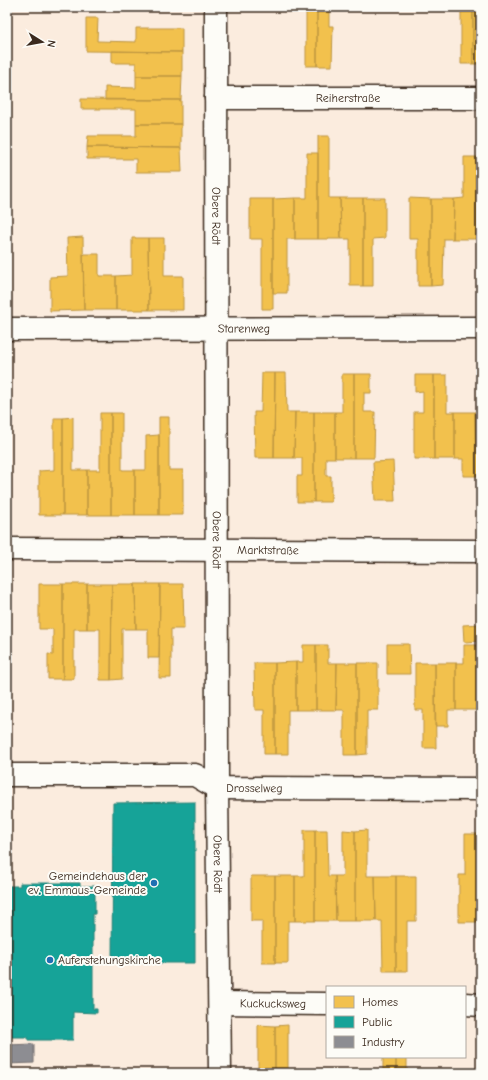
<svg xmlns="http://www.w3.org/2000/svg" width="488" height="1080" viewBox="0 0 488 1080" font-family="'Comic Neue',sans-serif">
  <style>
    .homes { fill: #f2c14e; stroke: #bb9440 }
    .public { fill: #17a398; stroke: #227f73 }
    .industry { fill: #8d8d92; stroke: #746f6f }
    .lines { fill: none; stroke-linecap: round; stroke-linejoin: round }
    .minor-casing { stroke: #3b2a1e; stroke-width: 25 }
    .minor { stroke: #fdfcf7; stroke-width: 22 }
    .poi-dot { fill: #1f6fb2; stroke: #fdfcf7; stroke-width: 1.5 }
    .labels { text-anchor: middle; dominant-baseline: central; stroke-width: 4; stroke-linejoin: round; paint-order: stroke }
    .street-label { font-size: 12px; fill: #3b2a1e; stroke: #fdfcf7 }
    .poi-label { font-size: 12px; fill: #3b2a1e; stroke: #fdfcf7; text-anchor: end }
  </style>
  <rect width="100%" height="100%" fill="#fbecde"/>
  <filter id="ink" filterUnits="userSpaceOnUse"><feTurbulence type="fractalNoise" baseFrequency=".025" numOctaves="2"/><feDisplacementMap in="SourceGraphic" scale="8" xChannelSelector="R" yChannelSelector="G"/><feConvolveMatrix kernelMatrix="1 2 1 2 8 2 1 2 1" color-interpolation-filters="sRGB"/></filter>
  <g filter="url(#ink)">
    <path class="homes" d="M 306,7 L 317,7 L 317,66 L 306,66 Z
      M 317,7 L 329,7 L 329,26 L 333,26 L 332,66 L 317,66 Z
      M 461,7 L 473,7 L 473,64 L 461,64 Z
      M 473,7 L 481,7 L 481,64 L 473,64 Z
      M 86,18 L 98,18 L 97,41 L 136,42 L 136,28 L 182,28 L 182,52 L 86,51 Z
      M 112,51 L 182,52 L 182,76 L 136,76 L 136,63 L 112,63 Z
      M 136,76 L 182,76 L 181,100 L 105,100 L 105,87 L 136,88 Z
      M 81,99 L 181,100 L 181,124 L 136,124 L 136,109 L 81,109 Z
      M 136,124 L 181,124 L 181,148 L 87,147 L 88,136 L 136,136 Z
      M 318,136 L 329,136 L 329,198 L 340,198 L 341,239 L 318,239 Z
      M 87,147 L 181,148 L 182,172 L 136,172 L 136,159 L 87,159 Z
      M 307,153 L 318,153 L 318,239 L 295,239 L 295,198 L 307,198 Z
      M 464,157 L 476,157 L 476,239 L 453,239 L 454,199 L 464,198 Z
      M 476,157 L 481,157 L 481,239 L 476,239 Z
      M 295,198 L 295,239 L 287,239 L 287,293 L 273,293 L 273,199 Z
      M 340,198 L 363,198 L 363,286 L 350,286 L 350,239 L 341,239 Z
      M 363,198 L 385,198 L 385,238 L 373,239 L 373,286 L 363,286 Z
      M 409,198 L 431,199 L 431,286 L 418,286 L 418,239 L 409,239 Z
      M 250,199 L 273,199 L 273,309 L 262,309 L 262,239 L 250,239 Z
      M 431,199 L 454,199 L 453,239 L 444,239 L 443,285 L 431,286 Z
      M 83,237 L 84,310 L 50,311 L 50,277 L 68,276 L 67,238 Z
      M 132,238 L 148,238 L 149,310 L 116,310 L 116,276 L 132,275 Z
      M 148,238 L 164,238 L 164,276 L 183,276 L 183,310 L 149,310 Z
      M 83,254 L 99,254 L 99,276 L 116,276 L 116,310 L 84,310 Z
      M 262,373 L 275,373 L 274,458 L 255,458 L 254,412 L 261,412 Z
      M 275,373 L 286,373 L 287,412 L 295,412 L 294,458 L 274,458 Z
      M 342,374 L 354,374 L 354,458 L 335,458 L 335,412 L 342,412 Z
      M 354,374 L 371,374 L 371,393 L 364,393 L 364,412 L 375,412 L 374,458 L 354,458 Z
      M 415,375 L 434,375 L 434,459 L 414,459 L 414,412 L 423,412 L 423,391 L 415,392 Z
      M 434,375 L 447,375 L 447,412 L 455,412 L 455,459 L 434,459 Z
      M 295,412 L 314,412 L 314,502 L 297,502 L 297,476 L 302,476 L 302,458 L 294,458 Z
      M 314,412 L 335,412 L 335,458 L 326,458 L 326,476 L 331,476 L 331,502 L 314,502 Z
      M 455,412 L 475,412 L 476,476 L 463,476 L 463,459 L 455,459 Z
      M 475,412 L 481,412 L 481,476 L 476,476 Z
      M 100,413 L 111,413 L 111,515 L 87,515 L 87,470 L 100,470 Z
      M 111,413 L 122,413 L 122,470 L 135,470 L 135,515 L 111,515 Z
      M 73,417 L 73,470 L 87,470 L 87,515 L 63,515 L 63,418 Z
      M 159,417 L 169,417 L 169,470 L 183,470 L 183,515 L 159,515 Z
      M 54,418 L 63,418 L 63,515 L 39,515 L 39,471 L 54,470 Z
      M 159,435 L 159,515 L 135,515 L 135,470 L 146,470 L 146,436 Z
      M 393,461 L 395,501 L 375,501 L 373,462 Z
      M 39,584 L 63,584 L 63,679 L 48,679 L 48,654 L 53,655 L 53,629 L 39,629 Z
      M 63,584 L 87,584 L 87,629 L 74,629 L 74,679 L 63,679 Z
      M 87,584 L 112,584 L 111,680 L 100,680 L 100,629 L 87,629 Z
      M 112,584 L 135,584 L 136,629 L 122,629 L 122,679 L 111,680 Z
      M 135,584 L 160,584 L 159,658 L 148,658 L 148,629 L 136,629 Z
      M 160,584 L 183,584 L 184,629 L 171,629 L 171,678 L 159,678 Z
      M 481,624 L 481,641 L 464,642 L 463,625 Z
      M 387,644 L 409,644 L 410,674 L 387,674 Z
      M 303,645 L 316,645 L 316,710 L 296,710 L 296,662 L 303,662 Z
      M 316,645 L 328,645 L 328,663 L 337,663 L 336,710 L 316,710 Z
      M 464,645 L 477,645 L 477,710 L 456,710 L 456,663 L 464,663 Z
      M 477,645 L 481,645 L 481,710 L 477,710 Z
      M 296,662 L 296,710 L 288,710 L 288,754 L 275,754 L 275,663 Z
      M 254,663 L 275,663 L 275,754 L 264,754 L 264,710 L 255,710 Z
      M 337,663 L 357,663 L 357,755 L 344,755 L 344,710 L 336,710 Z
      M 357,663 L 378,663 L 378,710 L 367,710 L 367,754 L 357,755 Z
      M 415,663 L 435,663 L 436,748 L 423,748 L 423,710 L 415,710 Z
      M 435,663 L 456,663 L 456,710 L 448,710 L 448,726 L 435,726 Z
      M 480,821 L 481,821 L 481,922 L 480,922 Z
      M 304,830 L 315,830 L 315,921 L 295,921 L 295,876 L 304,876 Z
      M 315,830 L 327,830 L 328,876 L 335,876 L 336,921 L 315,921 Z
      M 343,830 L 355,831 L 355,921 L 336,921 L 335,876 L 343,876 Z
      M 367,830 L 367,876 L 375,876 L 376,921 L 355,921 L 355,831 Z
      M 465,834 L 480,834 L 480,922 L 459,922 L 459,875 L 465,875 Z
      M 251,876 L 275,876 L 275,963 L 262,963 L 262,921 L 251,921 Z
      M 275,876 L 295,876 L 295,921 L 288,921 L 288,963 L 275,963 Z
      M 375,876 L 396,876 L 396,971 L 383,971 L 382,921 L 376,921 Z
      M 396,876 L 416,876 L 416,921 L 407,921 L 407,971 L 396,971 Z
      M 258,1025 L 275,1026 L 275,1073 L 258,1073 Z
      M 288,1025 L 288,1073 L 275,1073 L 275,1026 Z
      M 383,1057 L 396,1057 L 396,1073 L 383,1073 Z
      M 396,1057 L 407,1057 L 407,1073 L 396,1073 Z"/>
    <path class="public" d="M 195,802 L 195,963 L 112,963 L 113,803 Z
      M 20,883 L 80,883 L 80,886 L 95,886 L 95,914 L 93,914 L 93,1009 L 97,1009 L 97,1013 L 73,1012 L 73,1040 L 28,1040 L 28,1037 L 7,1037 L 7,886 L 20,886 Z"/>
    <path class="industry" d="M 34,1044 L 34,1063 L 7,1064 L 7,1045 Z"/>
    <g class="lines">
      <g class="minor-casing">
        <g id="minor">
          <path id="s1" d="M 216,7 L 217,788 L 220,1073"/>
          <path id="s2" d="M 216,98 L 481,98"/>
          <path id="s3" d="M 7,329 L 481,328"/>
          <path id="s4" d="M 7,549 L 481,551"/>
          <path id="s5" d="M 7,775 L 195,775 L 217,788 L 481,789"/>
          <path id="s6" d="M 220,1003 L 327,1004"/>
          <path d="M 465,1004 L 481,1005"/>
        </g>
      </g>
      <use href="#minor" class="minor"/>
    </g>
  </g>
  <g class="poi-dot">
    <circle cx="154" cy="883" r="4"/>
    <circle cx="50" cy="960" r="4"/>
  </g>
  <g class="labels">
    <g class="street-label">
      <text stroke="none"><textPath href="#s2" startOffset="132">Reiherstraße</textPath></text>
      <text stroke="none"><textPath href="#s1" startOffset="209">Obere Rödt</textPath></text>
      <text stroke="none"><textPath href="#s3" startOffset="237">Starenweg</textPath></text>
      <text stroke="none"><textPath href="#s1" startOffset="533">Obere Rödt</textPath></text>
      <text stroke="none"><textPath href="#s4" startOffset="261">Marktstraße</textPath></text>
      <text stroke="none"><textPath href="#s5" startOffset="251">Drosselweg</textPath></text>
      <text stroke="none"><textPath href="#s1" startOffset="857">Obere Rödt</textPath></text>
      <text stroke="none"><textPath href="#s6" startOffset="53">Kuckucksweg</textPath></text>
    </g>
    <g class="poi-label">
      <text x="146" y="876">Gemeindehaus der<tspan x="146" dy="14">ev. Emmaus-Gemeinde</tspan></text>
      <text x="58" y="960" text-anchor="start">Auferstehungskirche</text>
    </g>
  </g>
  <rect width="488" height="1080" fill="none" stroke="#fdfcf7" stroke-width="24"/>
  <rect x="12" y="12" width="464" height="1056" fill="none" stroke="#3b2a1e" stroke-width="1.5" filter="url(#ink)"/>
  <rect x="326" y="986" width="140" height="72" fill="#fdfcf7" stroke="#afa8a0"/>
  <rect x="334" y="996" width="20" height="12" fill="#f2c14e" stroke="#afa8a0"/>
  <text x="362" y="1006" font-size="12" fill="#3b2a1e">Homes</text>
  <rect x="334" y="1016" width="20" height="12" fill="#17a398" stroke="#afa8a0"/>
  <text x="362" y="1026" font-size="12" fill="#3b2a1e">Public</text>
  <rect x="334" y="1036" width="20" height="12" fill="#8d8d92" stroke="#afa8a0"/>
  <text x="362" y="1046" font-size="12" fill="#3b2a1e">Industry</text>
  <g transform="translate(42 42) rotate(101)" stroke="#fdfcf7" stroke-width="3" paint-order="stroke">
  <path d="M0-3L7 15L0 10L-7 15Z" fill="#3b2a1e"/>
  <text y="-6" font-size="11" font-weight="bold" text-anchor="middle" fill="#3b2a1e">N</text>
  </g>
</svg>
